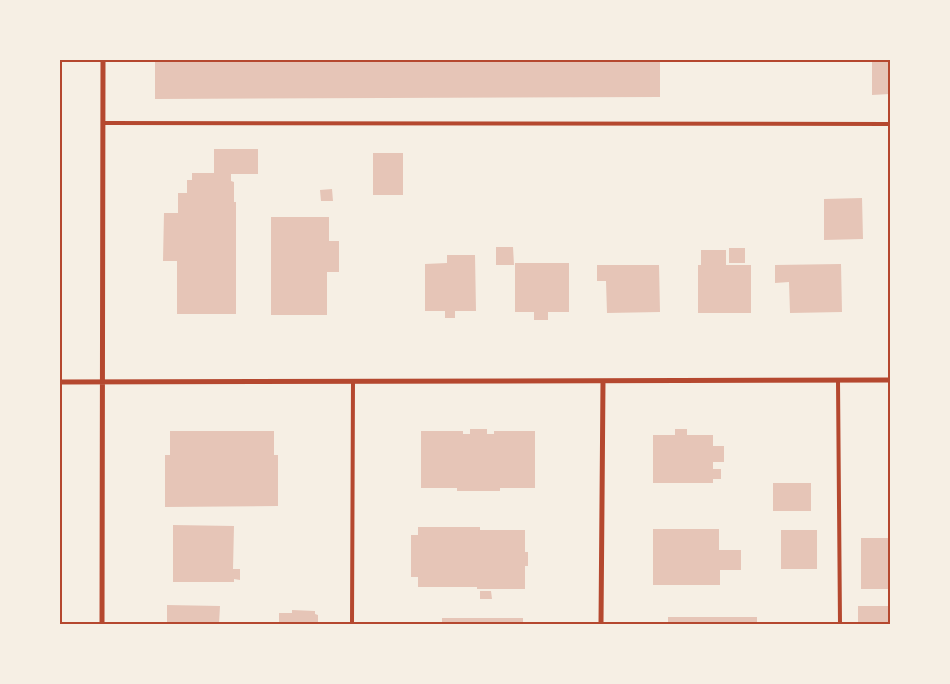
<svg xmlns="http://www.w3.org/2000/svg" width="950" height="684" viewBox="0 0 950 684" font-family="Montserrat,sans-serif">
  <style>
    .building { fill: #e6c5b7 }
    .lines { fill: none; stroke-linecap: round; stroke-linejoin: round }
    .service { stroke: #b5482f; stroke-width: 4 }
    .minor { stroke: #b5482f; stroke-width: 5 }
    .neatline { fill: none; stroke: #b5482f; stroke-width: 2 }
  </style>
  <rect width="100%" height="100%" fill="#f6efe4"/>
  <path class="building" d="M 155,60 L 660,60 L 660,97 L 155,99 Z
    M 872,60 L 890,60 L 890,94 L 872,95 Z
    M 214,149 L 258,149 L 258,174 L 231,174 L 231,181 L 234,182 L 234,202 L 236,202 L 236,314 L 177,314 L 177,261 L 163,261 L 164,213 L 178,213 L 178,193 L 187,193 L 187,180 L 192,180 L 192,173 L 214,173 Z
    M 373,153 L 403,153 L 403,195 L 373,195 Z
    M 332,189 L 333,201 L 321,201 L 320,190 Z
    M 862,198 L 863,239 L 824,240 L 824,199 Z
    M 271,217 L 329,217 L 329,241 L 339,241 L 339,272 L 327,272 L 327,315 L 271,315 Z
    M 496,247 L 513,247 L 514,265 L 496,265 Z
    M 729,248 L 745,248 L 745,263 L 729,263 Z
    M 701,250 L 726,250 L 726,265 L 751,265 L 751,313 L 698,313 L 698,265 L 701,265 Z
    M 447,255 L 475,255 L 476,311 L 455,311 L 455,318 L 445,318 L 445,311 L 425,311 L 425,264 L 447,263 Z
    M 515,263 L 569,263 L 569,312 L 548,312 L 548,320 L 534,320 L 534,312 L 515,312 Z
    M 841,264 L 842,312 L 790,313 L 789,282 L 775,283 L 775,265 Z
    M 597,265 L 659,265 L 660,312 L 607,313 L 606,281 L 597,281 Z
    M 470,429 L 487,429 L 487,434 L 494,434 L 494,431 L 535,431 L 535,488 L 500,488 L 500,491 L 457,491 L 457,488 L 421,488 L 421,431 L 463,431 L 463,434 L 470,434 Z
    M 675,429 L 687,429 L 687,435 L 713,435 L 713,446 L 724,446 L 724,462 L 713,462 L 713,469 L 721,469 L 721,479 L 713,479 L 713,483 L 653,483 L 653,435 L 675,435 Z
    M 170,431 L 274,431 L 274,455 L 278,455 L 278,506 L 165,507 L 165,455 L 170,455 Z
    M 773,483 L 811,483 L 811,511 L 773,511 Z
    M 173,525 L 234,526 L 233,569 L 240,569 L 240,580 L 234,579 L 234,582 L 173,582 Z
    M 418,527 L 480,527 L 480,530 L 525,530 L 525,552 L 528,552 L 528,566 L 525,566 L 525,589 L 477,589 L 477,587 L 418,587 L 418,577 L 411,577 L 411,535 L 418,535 Z
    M 653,529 L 719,529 L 719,550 L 741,550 L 741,570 L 720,570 L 720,585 L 653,585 Z
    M 781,530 L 817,530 L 817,569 L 781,569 Z
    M 861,538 L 890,538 L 890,589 L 861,589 Z
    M 480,591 L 491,591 L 492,599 L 480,599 Z
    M 167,605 L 220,606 L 219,624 L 167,624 Z
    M 858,606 L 890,606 L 890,624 L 858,624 Z
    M 292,610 L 315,611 L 315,614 L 318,615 L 318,624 L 279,624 L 279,613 L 292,613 Z
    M 668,617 L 757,617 L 757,624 L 668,624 Z
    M 442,618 L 523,618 L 523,624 L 442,624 Z"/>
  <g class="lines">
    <path class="service" d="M 103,123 L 890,124
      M 838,381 L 840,624
      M 352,624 L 353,381"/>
    <path class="minor" d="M 60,382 L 890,380
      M 102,624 L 103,60
      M 601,624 L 603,381"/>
  </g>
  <rect width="950" height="684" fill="none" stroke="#f6efe4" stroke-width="122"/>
  <rect x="61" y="61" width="828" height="562" class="neatline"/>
</svg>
